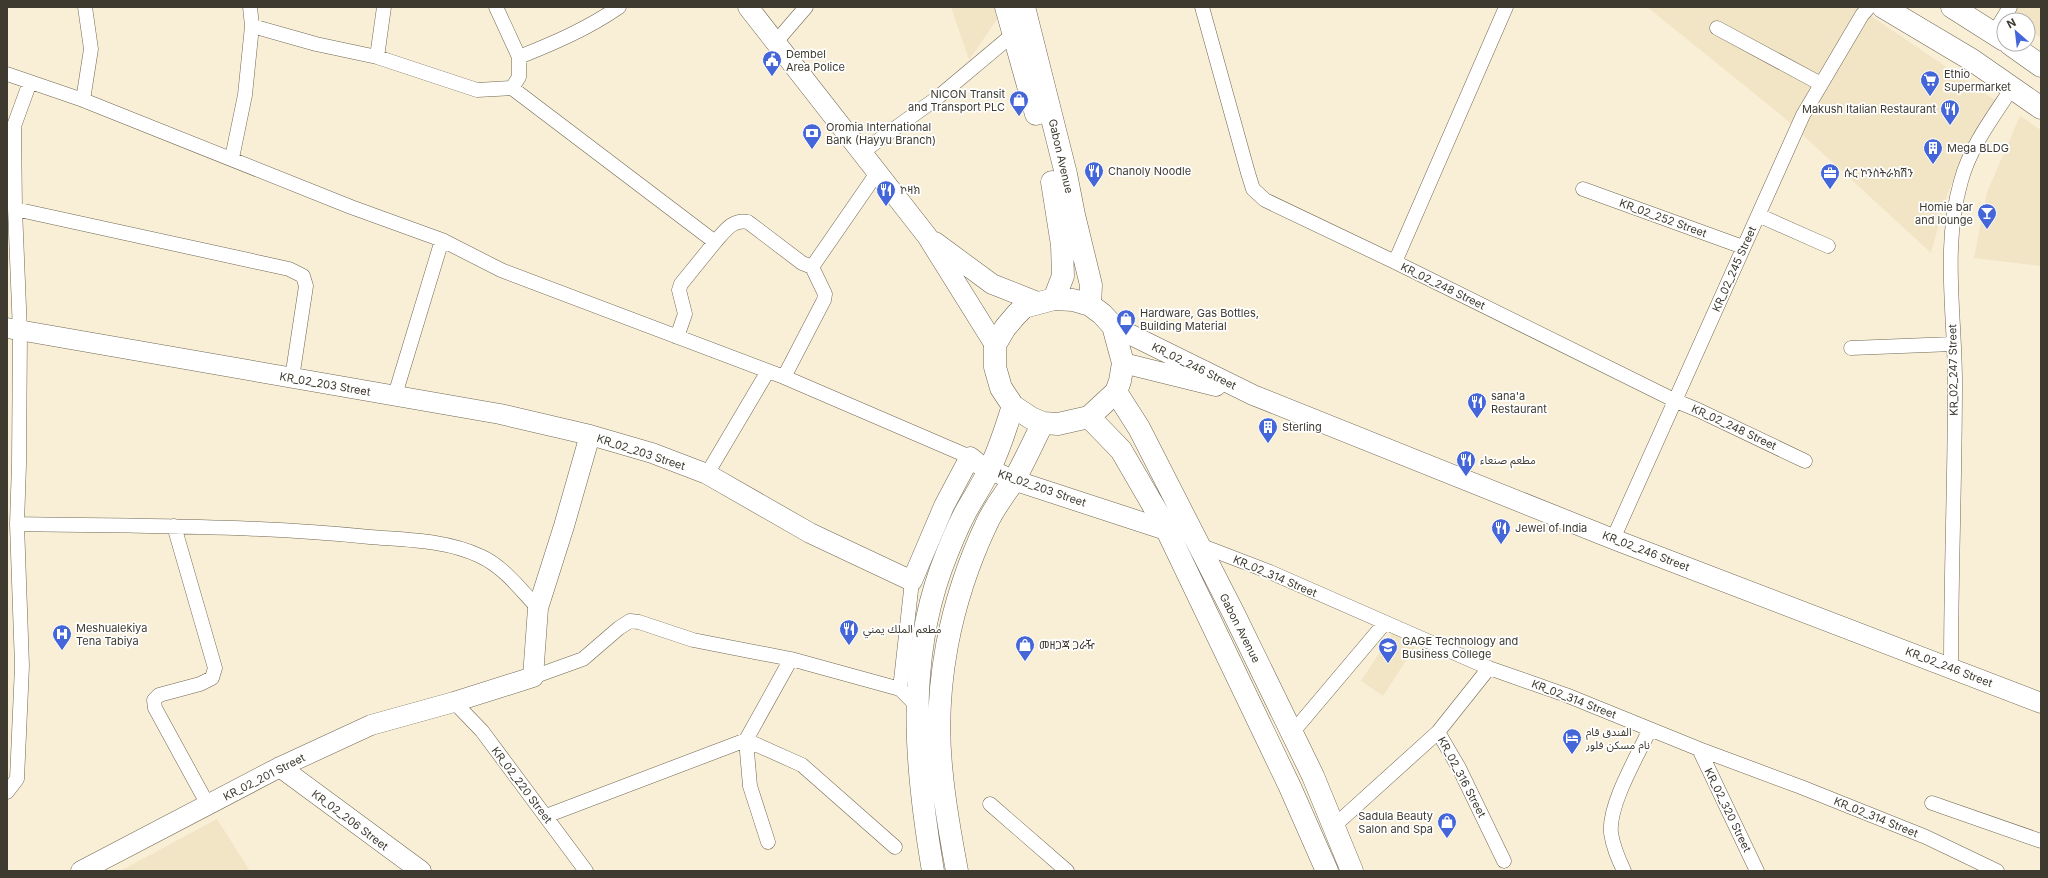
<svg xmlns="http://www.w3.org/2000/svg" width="2048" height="878" viewBox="0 0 2048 878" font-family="Inter,'Noto Sans Arabic','Noto Sans Ethiopic',sans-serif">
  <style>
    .built { fill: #f2e5c6 }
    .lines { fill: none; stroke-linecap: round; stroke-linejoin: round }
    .street-casing { stroke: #706752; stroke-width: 15 }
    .secondary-casing { stroke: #706752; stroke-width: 21 }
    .primary-casing { stroke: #706752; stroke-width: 23 }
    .street { stroke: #fff; stroke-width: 14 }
    .secondary { stroke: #fff; stroke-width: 20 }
    .primary { stroke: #fff; stroke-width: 22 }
    .labels { text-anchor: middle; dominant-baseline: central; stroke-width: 3.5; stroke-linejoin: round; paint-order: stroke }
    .poi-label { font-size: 11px; fill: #3e3a30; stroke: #fff; text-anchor: start }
    .street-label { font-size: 11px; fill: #3e3a30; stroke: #fff }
  </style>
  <rect width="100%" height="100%" fill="#f9efd7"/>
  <path class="built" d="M 951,7 L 997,7 L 1000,15 L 969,60 Z
    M 1647,7 L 1858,7 L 1995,100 L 1982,118 L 1948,192 L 1931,253 L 1781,115 Z
    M 1995,7 L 2041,7 L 2041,38 L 2028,29 L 2028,20 L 2015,20 Z
    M 2020,116 L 2041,130 L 2041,266 L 1974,258 L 1987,192 Z
    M 1393,632 L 1415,647 L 1383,696 L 1361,681 Z
    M 217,819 L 250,871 L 120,871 Z"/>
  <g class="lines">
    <g class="street-casing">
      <path id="street" d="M 250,7 L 252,26
        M 496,7 L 519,57 L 519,77 L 512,88
        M 1202,7 L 1248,173 L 1253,189 L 1265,200 L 1395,262 L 1676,401 L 1698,410 L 1805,461
        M 1717,28 L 1821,84
        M 1994,33 L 2010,7
        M 775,43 L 806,7
        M 377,57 L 384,7
        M 519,57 C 554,43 587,29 619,7
        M 7,74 L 83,100 L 351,207 L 442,240 L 501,270 L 784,377 L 970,457
        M 83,100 L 91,49 L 85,7
        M 861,153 L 937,98 L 1018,30
        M 232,158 L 245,95 L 252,26 L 316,44 L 377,57 L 477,90 L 512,88 L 715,242 C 725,231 732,219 748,222 L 802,263 L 812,267 L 877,173
        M 1583,189 L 1743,247
        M 15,209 L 289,269 L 303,276 L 306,286 L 292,378
        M 1758,215 L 1828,246
        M 1395,262 L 1506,7
        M 677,337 L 685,314 L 679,290 L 681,284 L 715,242
        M 1851,348 L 1953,344
        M 784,377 L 824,300 L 825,294 L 812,267
        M 395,395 L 442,240
        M 707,474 L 768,371
        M 17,524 C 135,526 253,525 370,537 C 407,540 446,540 480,556 C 503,566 521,590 538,608
        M 174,526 L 215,668 L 212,678 L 200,684 L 159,695 L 154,700 L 155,708 L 208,805
        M 1613,539 L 1803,115 L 1862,15 L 1869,7
        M 1197,544 L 1270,572 L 1489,668 L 1566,695 L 1699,749 L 1801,787 L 1926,837 L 1997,871
        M 1951,667 C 1951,572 1955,477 1955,383 C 1955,315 1942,247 1961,181 C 1970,147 1993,117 2012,88
        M 533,677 L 583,659 L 619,628 L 630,621 L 639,622 L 693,640 L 791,659 L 900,689 L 917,706
        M 900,689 L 912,581
        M 454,702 L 482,731 L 586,871
        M 1438,732 L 1489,668
        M 1292,733 L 1384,624
        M 1699,749 L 1757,871
        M 7,792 L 17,779 L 22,666 L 17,524 L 19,464 L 20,332 L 15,209 L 14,126 L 30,82
        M 1932,803 L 2041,841
        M 990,804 L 1067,871
        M 546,816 L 746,740 L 802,765 L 895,847
        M 1334,826 L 1438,732 L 1459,768 L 1504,861
        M 768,842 L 750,786 L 746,740 L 791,659
        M 1624,871 C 1618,858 1613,847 1611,833 C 1608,805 1638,755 1650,729"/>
    </g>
    <g class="secondary-casing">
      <path id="secondary" d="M 748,7 L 927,236 L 995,345
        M 935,242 L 992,284 L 1040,303
        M 1113,326 L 1253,395 L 1613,539 L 2041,703
        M 7,328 L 500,414 L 590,435 L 652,453 L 707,474 L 810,533 L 912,581 L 944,506 L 970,457 L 980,465 L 1013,480 L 1166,530
        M 1123,363 L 1216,386
        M 280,767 L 421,871
        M 81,871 L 280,767 L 371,725 L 454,702 L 533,677 L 538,608 L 564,526 L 590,435"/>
    </g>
    <g class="primary-casing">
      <path id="primary" d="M 1006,7 L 1036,114
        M 1024,7 L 1066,174 L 1074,215 L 1091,285 L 1090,305
        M 1883,7 L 1972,60 L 2041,108
        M 1952,7 L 2004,40
        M 2010,44 L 2041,66
        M 1052,182 L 1062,245 L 1063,276 L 1054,299
        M 1054,299 L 1073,300 L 1090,305 L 1102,314 L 1113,326 L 1123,363 L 1120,381 L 1116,392 L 1089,417 L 1058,424 L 1043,423 L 1031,418 L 1013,406 L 1001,388 L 995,367 L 995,345 L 1005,328 L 1016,315 L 1024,307 Z
        M 1116,392 L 1139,428 L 1234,614 L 1313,776 L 1352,871
        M 1089,417 L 1121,450 L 1164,524 L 1290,787 L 1327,871
        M 933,871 C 916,771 906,666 941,569 C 948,550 956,530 965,513 C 973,498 983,484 990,468 C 1000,448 1006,427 1013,406
        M 957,871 C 951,839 945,807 942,775 C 932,689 950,601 987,523 C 994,508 1004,495 1013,482 C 1024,463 1033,442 1043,423"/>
    </g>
    <use href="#street" class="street"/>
    <use href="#secondary" class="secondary"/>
    <use href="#primary" class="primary"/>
  </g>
  <defs>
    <g id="civic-pin" transform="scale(1)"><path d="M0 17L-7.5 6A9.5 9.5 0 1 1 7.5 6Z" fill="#4566d9" stroke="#fff"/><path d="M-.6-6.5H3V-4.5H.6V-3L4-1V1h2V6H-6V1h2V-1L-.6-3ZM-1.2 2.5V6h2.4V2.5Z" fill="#fff"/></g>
    <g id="supermarket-pin" transform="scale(1)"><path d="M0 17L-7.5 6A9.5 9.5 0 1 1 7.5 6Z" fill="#4566d9" stroke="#fff"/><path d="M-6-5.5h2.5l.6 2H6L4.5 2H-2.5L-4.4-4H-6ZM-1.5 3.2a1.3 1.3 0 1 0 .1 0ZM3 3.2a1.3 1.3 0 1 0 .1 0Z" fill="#fff"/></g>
    <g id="shop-pin" transform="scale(1)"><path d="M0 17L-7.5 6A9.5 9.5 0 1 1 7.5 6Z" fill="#4566d9" stroke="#fff"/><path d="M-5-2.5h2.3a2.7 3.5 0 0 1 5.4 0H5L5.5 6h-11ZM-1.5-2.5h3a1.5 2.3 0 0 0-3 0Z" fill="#fff"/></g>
    <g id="restaurant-pin" transform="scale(1)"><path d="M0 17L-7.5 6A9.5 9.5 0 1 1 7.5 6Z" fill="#4566d9" stroke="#fff"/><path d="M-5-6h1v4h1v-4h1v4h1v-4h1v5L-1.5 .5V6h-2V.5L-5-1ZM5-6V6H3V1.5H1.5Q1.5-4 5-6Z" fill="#fff"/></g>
    <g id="bank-pin" transform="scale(1)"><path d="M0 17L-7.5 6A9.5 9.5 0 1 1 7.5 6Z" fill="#4566d9" stroke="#fff"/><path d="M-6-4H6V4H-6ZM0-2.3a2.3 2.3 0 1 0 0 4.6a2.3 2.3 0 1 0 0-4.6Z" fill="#fff"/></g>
    <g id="building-pin" transform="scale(1)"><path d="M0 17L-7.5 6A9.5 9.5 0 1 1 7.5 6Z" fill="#4566d9" stroke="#fff"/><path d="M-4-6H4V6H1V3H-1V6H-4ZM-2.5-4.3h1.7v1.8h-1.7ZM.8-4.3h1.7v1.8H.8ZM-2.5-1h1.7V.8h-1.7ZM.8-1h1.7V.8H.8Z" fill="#fff"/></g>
    <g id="office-pin" transform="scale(1)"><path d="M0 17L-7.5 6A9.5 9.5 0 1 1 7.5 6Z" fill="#4566d9" stroke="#fff"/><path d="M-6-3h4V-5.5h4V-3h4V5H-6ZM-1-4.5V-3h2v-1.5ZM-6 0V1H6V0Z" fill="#fff"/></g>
    <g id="bar-pin" transform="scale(1)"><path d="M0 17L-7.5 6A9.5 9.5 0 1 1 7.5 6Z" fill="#4566d9" stroke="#fff"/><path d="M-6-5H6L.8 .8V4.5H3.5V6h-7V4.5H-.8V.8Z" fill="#fff"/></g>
    <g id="hospital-pin" transform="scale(1)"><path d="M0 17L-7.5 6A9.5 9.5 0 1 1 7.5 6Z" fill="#4566d9" stroke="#fff"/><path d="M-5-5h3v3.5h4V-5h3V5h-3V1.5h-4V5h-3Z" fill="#fff"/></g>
    <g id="university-pin" transform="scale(1)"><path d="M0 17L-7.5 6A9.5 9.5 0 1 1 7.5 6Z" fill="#4566d9" stroke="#fff"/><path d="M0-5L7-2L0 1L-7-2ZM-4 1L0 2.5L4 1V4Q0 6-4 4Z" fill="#fff"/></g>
    <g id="hotel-pin" transform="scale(1)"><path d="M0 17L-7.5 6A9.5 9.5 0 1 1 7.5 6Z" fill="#4566d9" stroke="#fff"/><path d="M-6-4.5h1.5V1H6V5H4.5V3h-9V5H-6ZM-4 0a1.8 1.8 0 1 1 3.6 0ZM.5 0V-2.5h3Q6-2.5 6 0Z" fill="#fff"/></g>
  </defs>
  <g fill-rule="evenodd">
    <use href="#civic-pin" x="772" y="60"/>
    <use href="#supermarket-pin" x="1930" y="80"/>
    <use href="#shop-pin" x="1019" y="100"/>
    <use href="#restaurant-pin" x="1950" y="109"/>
    <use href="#bank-pin" x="812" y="133"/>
    <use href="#building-pin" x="1933" y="148"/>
    <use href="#restaurant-pin" x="1094" y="171"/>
    <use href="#office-pin" x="1830" y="173"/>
    <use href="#restaurant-pin" x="886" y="190"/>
    <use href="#bar-pin" x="1987" y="213"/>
    <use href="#shop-pin" x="1126" y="319"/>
    <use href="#restaurant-pin" x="1477" y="402"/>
    <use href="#building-pin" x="1268" y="427"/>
    <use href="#restaurant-pin" x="1466" y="460"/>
    <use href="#restaurant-pin" x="1501" y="528"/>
    <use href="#restaurant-pin" x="849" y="629"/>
    <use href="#hospital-pin" x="62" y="634"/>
    <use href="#shop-pin" x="1025" y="645"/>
    <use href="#university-pin" x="1388" y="647"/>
    <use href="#hotel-pin" x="1572" y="738"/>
    <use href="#shop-pin" x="1447" y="822"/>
  </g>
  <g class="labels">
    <g class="poi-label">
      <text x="786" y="54">Dembel<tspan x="786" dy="13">Area Police</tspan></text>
      <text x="1944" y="74">Ethio<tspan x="1944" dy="13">Supermarket</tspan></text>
      <text x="1005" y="94" text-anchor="end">NICON Transit<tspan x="1005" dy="13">and Transport PLC</tspan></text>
      <text x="1936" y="109" text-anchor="end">Makush Italian Restaurant</text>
      <text x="826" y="127">Oromia International<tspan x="826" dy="13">Bank (Hayyu Branch)</tspan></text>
      <text x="1947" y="148">Mega BLDG</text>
      <text x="1108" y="171">Chanoly Noodle</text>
      <text x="1844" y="173">ሱር ኮንስትራክሽን</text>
      <text x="900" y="190">ኮዛክ</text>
      <text x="1973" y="207" text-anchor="end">Homie bar<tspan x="1973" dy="13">and lounge</tspan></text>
      <text x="1140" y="313">Hardware, Gas Bottles,<tspan x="1140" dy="13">Building Material</tspan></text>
      <text x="1491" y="396">sana'a<tspan x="1491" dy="13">Restaurant</tspan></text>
      <text x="1282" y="427">Sterling</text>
      <text x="1480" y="460">مطعم صنعاء</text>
      <text x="1515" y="528">Jewel of India</text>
      <text x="76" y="628">Meshualekiya<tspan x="76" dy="13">Tena Tabiya</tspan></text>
      <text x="863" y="629">مطعم الملك يمني</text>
      <text x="1402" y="641">GAGE Technology and<tspan x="1402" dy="13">Business College</tspan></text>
      <text x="1039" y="645">መዘጋጃ ጋራዥ</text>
      <text x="1586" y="732">الفندق قام<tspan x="1586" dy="13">نام مسكن فلور</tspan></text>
      <text x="1433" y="816" text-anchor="end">Sadula Beauty<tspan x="1433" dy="13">Salon and Spa</tspan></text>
    </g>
    <g class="street-label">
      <text transform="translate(1061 156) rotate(77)">Gabon Avenue</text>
      <text transform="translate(1663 218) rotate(20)">KR_02_252 Street</text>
      <text transform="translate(1734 269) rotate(-66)">KR_02_245 Street</text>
      <text transform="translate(1443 286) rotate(26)">KR_02_248 Street</text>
      <text transform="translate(1194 366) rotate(26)">KR_02_246 Street</text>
      <text transform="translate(1953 370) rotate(-91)">KR_02_247 Street</text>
      <text transform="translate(325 384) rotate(10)">KR_02_203 Street</text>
      <text transform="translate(1734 427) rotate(25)">KR_02_248 Street</text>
      <text transform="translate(641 452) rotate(18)">KR_02_203 Street</text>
      <text transform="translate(1042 488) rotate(19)">KR_02_203 Street</text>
      <text transform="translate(1646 551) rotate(21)">KR_02_246 Street</text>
      <text transform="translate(1275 576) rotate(23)">KR_02_314 Street</text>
      <text transform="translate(1240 628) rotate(63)">Gabon Avenue</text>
      <text transform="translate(1949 667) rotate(21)">KR_02_246 Street</text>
      <text transform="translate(1574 699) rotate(21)">KR_02_314 Street</text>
      <text transform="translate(264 777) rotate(-27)">KR_02_201 Street</text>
      <text transform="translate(1462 777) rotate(62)">KR_02_316 Street</text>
      <text transform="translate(522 785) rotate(53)">KR_02_220 Street</text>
      <text transform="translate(1728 810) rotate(64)">KR_02_320 Street</text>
      <text transform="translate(1876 817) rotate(22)">KR_02_314 Street</text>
      <text transform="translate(350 820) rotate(37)">KR_02_206 Street</text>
    </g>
  </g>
  <rect width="2048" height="878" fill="none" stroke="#3e3a30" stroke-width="16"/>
  <g transform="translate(2016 32) rotate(332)"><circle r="19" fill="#ffffff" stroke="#b2b0ac"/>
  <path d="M0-3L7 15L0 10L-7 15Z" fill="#4566d9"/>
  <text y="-6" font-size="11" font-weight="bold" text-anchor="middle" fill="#3e3a30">N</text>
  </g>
</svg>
